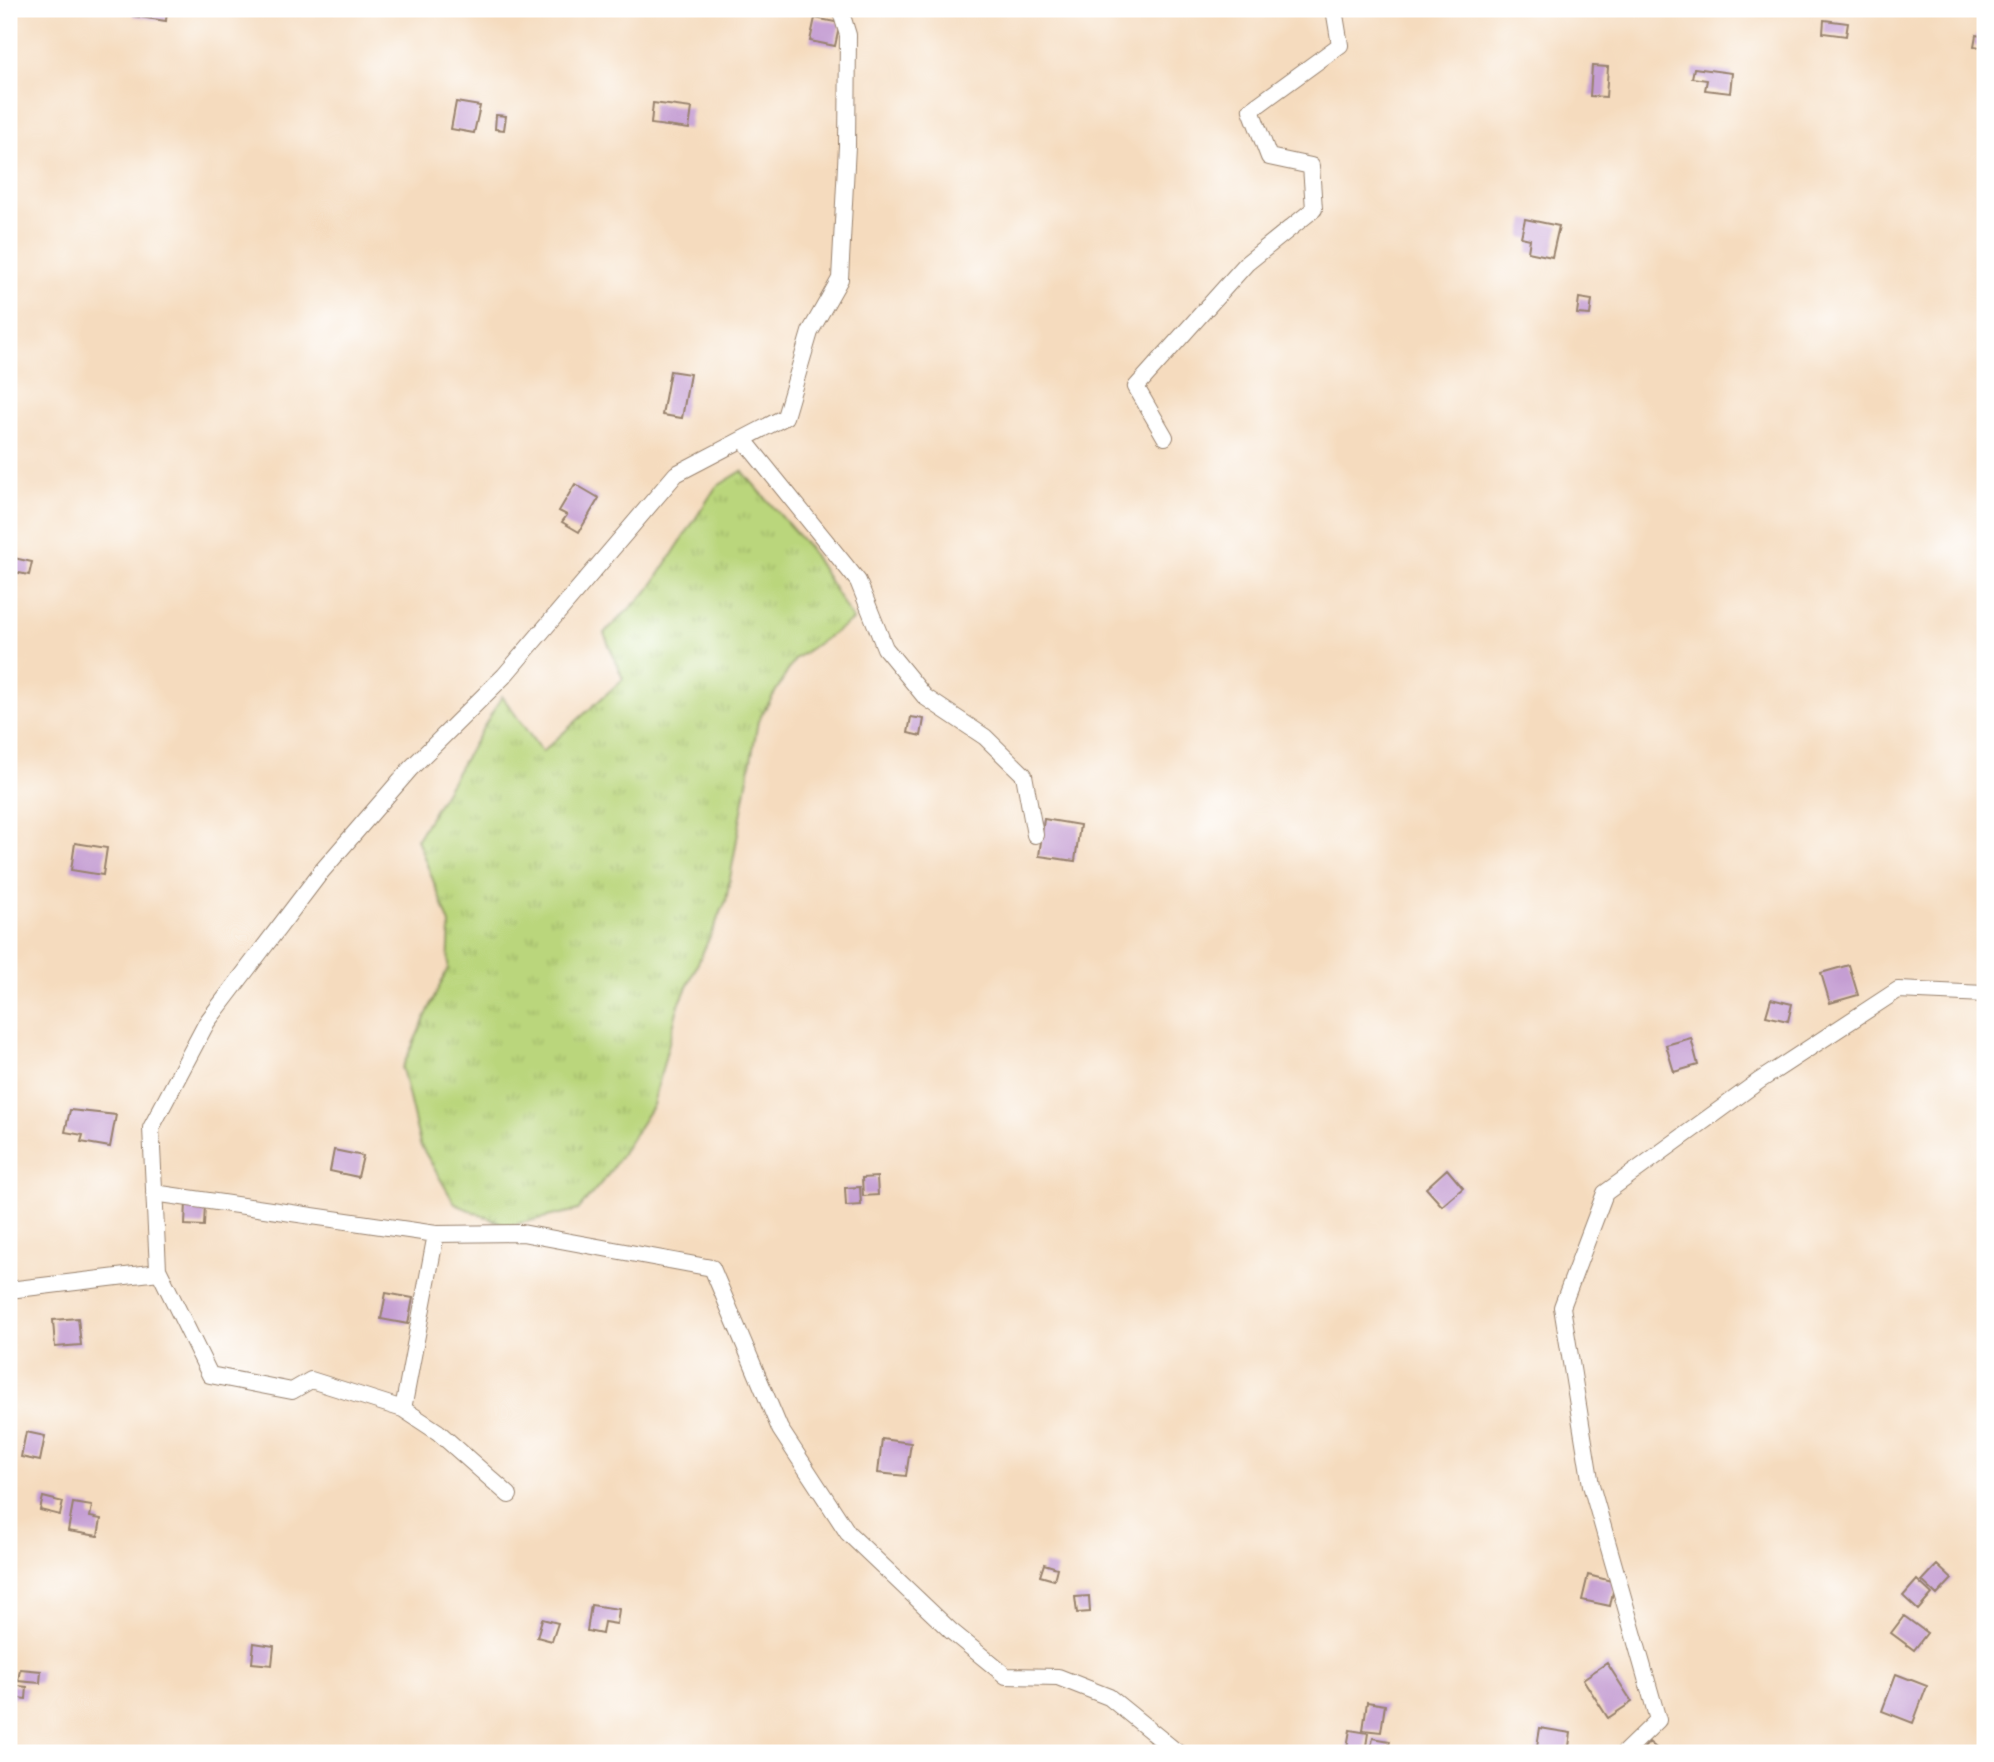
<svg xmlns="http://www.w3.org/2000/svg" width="1994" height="1762" viewBox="0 0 1994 1762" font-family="Vollkorn,serif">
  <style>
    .grass { fill: url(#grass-tufts); stroke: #7a804d; stroke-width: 2 }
    .building { fill: #c59ed3 }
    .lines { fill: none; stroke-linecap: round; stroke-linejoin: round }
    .minor-casing { stroke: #98826e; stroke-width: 18 }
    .minor { stroke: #fff; stroke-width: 16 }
  </style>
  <defs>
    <pattern id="grass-tufts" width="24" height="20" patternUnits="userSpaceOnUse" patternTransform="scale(1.75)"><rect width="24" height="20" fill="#bad67c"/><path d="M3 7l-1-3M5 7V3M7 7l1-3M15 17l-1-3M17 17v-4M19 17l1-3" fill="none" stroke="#a1b86b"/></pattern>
  </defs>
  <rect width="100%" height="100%" fill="#fff"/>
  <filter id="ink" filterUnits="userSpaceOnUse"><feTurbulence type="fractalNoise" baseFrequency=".0143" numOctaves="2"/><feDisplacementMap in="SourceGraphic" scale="14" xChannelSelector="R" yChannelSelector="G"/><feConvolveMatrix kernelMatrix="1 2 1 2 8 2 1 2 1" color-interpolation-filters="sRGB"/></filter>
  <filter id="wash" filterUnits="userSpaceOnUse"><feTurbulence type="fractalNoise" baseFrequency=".00686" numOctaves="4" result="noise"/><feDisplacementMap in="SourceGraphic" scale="28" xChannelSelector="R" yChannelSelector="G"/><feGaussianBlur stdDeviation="1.57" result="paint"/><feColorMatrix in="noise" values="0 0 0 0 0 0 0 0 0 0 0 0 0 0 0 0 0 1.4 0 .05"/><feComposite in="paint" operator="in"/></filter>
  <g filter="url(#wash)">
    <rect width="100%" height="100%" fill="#f5dbbe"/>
    <path class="grass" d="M 742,471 L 809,548 L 853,620 L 795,659 L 758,721 L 726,901 L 678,1007 L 653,1105 L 608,1175 L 578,1210 L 507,1226 L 455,1204 L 420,1144 L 402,1068 L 448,968 L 450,924 L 417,839 L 502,696 L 542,752 L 623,679 L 604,633 L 649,590 L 716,487 Z"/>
    <g id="blocks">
      <path class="building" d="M 134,9 L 167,9 L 166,21 L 133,16 Z
        M 815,18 L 840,23 L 835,46 L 810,41 Z
        M 1824,20 L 1848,23 L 1846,36 L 1823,33 Z
        M 1976,35 L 1985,37 L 1985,48 L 1974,46 Z
        M 1592,66 L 1608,67 L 1606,97 L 1590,96 Z
        M 1694,68 L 1732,73 L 1730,93 L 1705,90 L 1707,80 L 1692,78 Z
        M 456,102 L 480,106 L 474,133 L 451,129 Z
        M 653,103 L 692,108 L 689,129 L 651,124 Z
        M 496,115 L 506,116 L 504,130 L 495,129 Z
        M 1525,219 L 1559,226 L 1552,257 L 1528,252 L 1530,239 L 1521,237 Z
        M 1579,298 L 1592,300 L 1590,315 L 1577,314 Z
        M 670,371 L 690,374 L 682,418 L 662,415 Z
        M 575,484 L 599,498 L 579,532 L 562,522 L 567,515 L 559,511 Z
        M 9,557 L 32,562 L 29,575 L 9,571 Z
        M 911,717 L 924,719 L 921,736 L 908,733 Z
        M 1044,819 L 1080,825 L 1075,861 L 1039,856 Z
        M 75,843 L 107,848 L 103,875 L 71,870 Z
        M 1849,965 L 1858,995 L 1830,1003 L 1821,973 Z
        M 1771,999 L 1792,1004 L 1788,1021 L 1766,1016 Z
        M 1691,1038 L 1698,1065 L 1674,1072 L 1666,1045 Z
        M 70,1110 L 116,1115 L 110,1147 L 81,1142 L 83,1135 L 65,1132 Z
        M 334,1150 L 363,1156 L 358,1177 L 330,1171 Z
        M 1447,1169 L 1463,1188 L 1442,1206 L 1426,1188 Z
        M 877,1177 L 878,1195 L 863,1196 L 862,1178 Z
        M 860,1187 L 861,1205 L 846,1206 L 845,1188 Z
        M 186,1202 L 205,1203 L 204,1226 L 185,1225 Z
        M 386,1293 L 413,1298 L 408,1324 L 381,1319 Z
        M 78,1318 L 81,1345 L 55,1347 L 53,1320 Z
        M 26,1432 L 45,1436 L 40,1461 L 21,1457 Z
        M 882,1439 L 911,1443 L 906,1476 L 878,1473 Z
        M 43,1497 L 63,1502 L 60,1515 L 40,1510 Z
        M 73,1503 L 92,1506 L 90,1517 L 101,1519 L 98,1536 L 68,1531 Z
        M 1044,1564 L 1057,1568 L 1054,1580 L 1040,1576 Z
        M 1937,1565 L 1952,1579 L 1937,1595 L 1922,1581 Z
        M 1588,1575 L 1615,1582 L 1610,1606 L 1582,1600 Z
        M 1917,1580 L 1932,1594 L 1918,1610 L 1903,1596 Z
        M 1089,1596 L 1090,1612 L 1077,1613 L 1075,1597 Z
        M 591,1605 L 619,1609 L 617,1624 L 604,1622 L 602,1634 L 587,1631 Z
        M 1904,1616 L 1927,1633 L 1914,1650 L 1891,1633 Z
        M 542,1619 L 558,1623 L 552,1641 L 537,1637 Z
        M 254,1643 L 274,1646 L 272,1665 L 252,1663 Z
        M 1607,1663 L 1632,1702 L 1608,1718 L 1583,1679 Z
        M 20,1669 L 41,1671 L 40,1683 L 18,1681 Z
        M 1896,1674 L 1927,1686 L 1913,1723 L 1882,1711 Z
        M 9,1685 L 27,1687 L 26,1699 L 9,1697 Z
        M 1367,1702 L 1385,1705 L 1381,1732 L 1363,1730 Z
        M 1540,1728 L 1571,1733 L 1568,1753 L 1536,1753 Z
        M 1350,1730 L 1368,1733 L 1365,1753 L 1346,1753 Z
        M 1373,1738 L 1390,1741 L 1387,1753 L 1370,1753 Z
        M 1649,1742 L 1662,1753 L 1640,1753 Z"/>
    </g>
  </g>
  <g filter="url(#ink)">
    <use href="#blocks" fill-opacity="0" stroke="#98826e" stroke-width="2"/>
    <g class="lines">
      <g class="minor-casing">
        <path id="minor" d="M 840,9 L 848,35 L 847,146 L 840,279 L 810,332 L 785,417 L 676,474 L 504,676 L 410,769 L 321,872 L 207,1022 L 151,1128 L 158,1269 L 210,1375 L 292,1391 L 311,1380 L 403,1409 L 436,1234 L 522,1233 L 712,1268 L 780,1429 L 848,1533 L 951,1631 L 1006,1676 L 1058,1677 L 1109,1697 L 1178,1753
          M 1165,437 L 1136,387 L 1247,263 L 1314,209 L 1311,166 L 1269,157 L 1251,110 L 1340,45 L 1334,9
          M 744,440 L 858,581 L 885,648 L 925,697 L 985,737 L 1024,775 L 1035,835
          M 154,1193 L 436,1234
          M 9,1290 L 159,1272
          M 403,1409 L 438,1432 L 509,1495
          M 1624,1753 L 1658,1720 L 1591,1485 L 1562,1307 L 1605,1193 L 1759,1081 L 1898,990 L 1985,994"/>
      </g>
      <use href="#minor" class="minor"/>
    </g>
  </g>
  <rect width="1994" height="1762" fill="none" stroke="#fff" stroke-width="35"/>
</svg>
